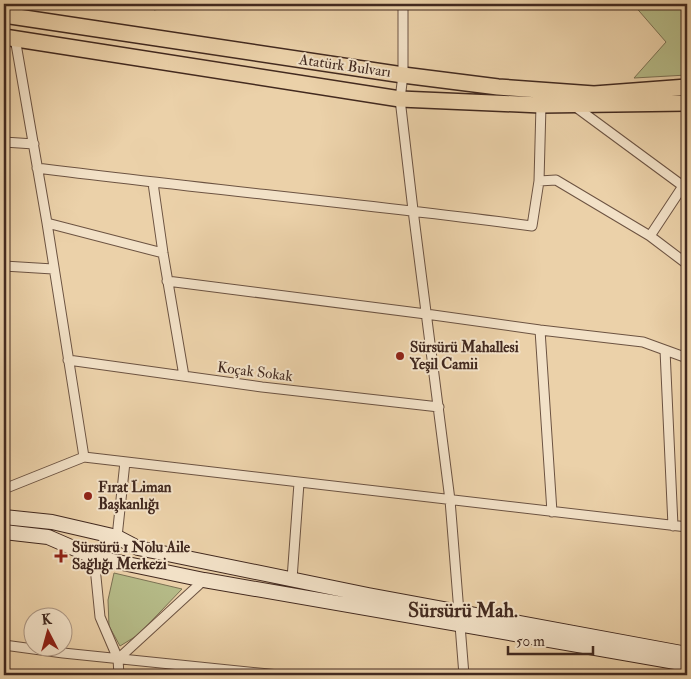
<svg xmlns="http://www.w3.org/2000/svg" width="691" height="679" viewBox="0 0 691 679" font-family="'IM FELL Double Pica',serif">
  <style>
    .green { fill: #b6bc89; stroke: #7c7254 }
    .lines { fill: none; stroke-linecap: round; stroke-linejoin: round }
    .minor-casing { stroke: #6c5342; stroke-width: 11 }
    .secondary-casing { stroke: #42291f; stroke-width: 16 }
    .primary-casing { stroke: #42291f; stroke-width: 18 }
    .minor { stroke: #f2e1c7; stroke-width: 9 }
    .secondary { stroke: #f2e1c7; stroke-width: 14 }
    .primary { stroke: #ebd1a9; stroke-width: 15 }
    .poi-dot { fill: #8f2418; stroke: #f2e1c7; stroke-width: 2 }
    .labels { text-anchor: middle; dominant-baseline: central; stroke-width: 4; stroke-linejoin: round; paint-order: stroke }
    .street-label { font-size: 15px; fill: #42291f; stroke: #f2e1c7 }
    .poi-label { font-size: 15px; font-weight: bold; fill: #42291f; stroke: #f2e1c7; text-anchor: start }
    .district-label { font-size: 20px; font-weight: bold; fill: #42291f; stroke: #f2e1c7 }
  </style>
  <rect width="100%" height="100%" fill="#ebd1a9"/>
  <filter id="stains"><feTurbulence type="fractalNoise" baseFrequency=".004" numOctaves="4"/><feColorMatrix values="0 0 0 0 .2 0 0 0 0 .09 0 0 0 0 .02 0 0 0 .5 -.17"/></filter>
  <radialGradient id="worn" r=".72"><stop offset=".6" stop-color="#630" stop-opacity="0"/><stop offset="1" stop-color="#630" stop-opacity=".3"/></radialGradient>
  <path class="green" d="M 153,4 L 188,4 L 154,10 Z
    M 633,4 L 687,4 L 687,75 L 634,78 L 666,42 Z
    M 114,573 L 182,589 L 138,635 L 120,646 L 109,626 L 108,600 Z"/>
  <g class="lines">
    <g class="minor-casing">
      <path id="minor" d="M 403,4 L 403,75 L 400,99 L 413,210 L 450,500 L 464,675
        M 15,38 L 47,223 L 84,457
        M 573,105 L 687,189
        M 4,142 L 34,144
        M 37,168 C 202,189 367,204 532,226 L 539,181 L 556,180 L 650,236 L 687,264
        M 539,181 L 541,105
        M 153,183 L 163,253 L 184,376
        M 47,223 L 163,253
        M 650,236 L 683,186
        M 4,266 L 53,269
        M 167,281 L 426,314 L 540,330 L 643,342 L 687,358
        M 540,330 L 552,512
        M 665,350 L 673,526
        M 68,360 L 262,387 L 439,407
        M 4,489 L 84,457 L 687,527
        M 292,579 L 299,483
        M 4,645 L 63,653 L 279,675
        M 118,659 L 204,580
        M 119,675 L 118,659 L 100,617 L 94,557 L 117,537 L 125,462"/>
    </g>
    <g class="secondary-casing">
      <path id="secondary" d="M 4,517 L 52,522 L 117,537 L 138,548 L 368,595 L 687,654
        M 4,532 L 48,537 L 94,557 L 204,580 L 687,664"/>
    </g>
    <g class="primary-casing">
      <path id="primary" d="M 4,15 L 403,75 L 498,87 L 594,94 L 687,87
        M 4,37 L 400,99 L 541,105 L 687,103"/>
    </g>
    <use href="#minor" class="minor"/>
    <use href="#secondary" class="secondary"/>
    <use href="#primary" class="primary"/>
  </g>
  <g class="poi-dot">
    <circle cx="400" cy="356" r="5"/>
    <circle cx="88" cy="496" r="5"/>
    <path d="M58.5 548.5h5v5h5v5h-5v5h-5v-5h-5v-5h5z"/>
  </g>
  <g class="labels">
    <g class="street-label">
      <text transform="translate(345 66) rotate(8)">Atatürk Bulvarı</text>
      <text transform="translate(255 372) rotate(7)">Koçak Sokak</text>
    </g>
    <g class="poi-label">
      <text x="410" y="347">Sürsürü Mahallesi<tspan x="410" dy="17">Yeşil Camii</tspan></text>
      <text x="98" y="487">Fırat Liman<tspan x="98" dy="17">Başkanlığı</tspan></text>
      <text x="72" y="547">Sürsürü 1 Nolu Aile<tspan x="72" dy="17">Sağlığı Merkezi</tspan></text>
    </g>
    <g class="district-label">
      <text x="463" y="610">Sürsürü Mah.</text>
    </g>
  </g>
  <rect width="691" height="679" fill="none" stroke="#ebd1a9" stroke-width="20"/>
  <rect x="5" y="5" width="681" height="669" fill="none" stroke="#42291f" stroke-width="2.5"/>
  <rect x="10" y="10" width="671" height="659" fill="none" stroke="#42291f"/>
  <g transform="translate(48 632) rotate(354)"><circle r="24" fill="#f2e1c7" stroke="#ac9784"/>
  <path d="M0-4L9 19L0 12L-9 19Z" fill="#8f2418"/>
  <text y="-8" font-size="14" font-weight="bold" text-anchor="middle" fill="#42291f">K</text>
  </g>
  <path d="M508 646v8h85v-8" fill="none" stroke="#42291f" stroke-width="2.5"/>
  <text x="516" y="646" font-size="15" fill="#42291f" stroke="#f2e1c7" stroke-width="4" paint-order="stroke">50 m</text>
  <rect width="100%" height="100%" filter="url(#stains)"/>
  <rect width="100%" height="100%" fill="url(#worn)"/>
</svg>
